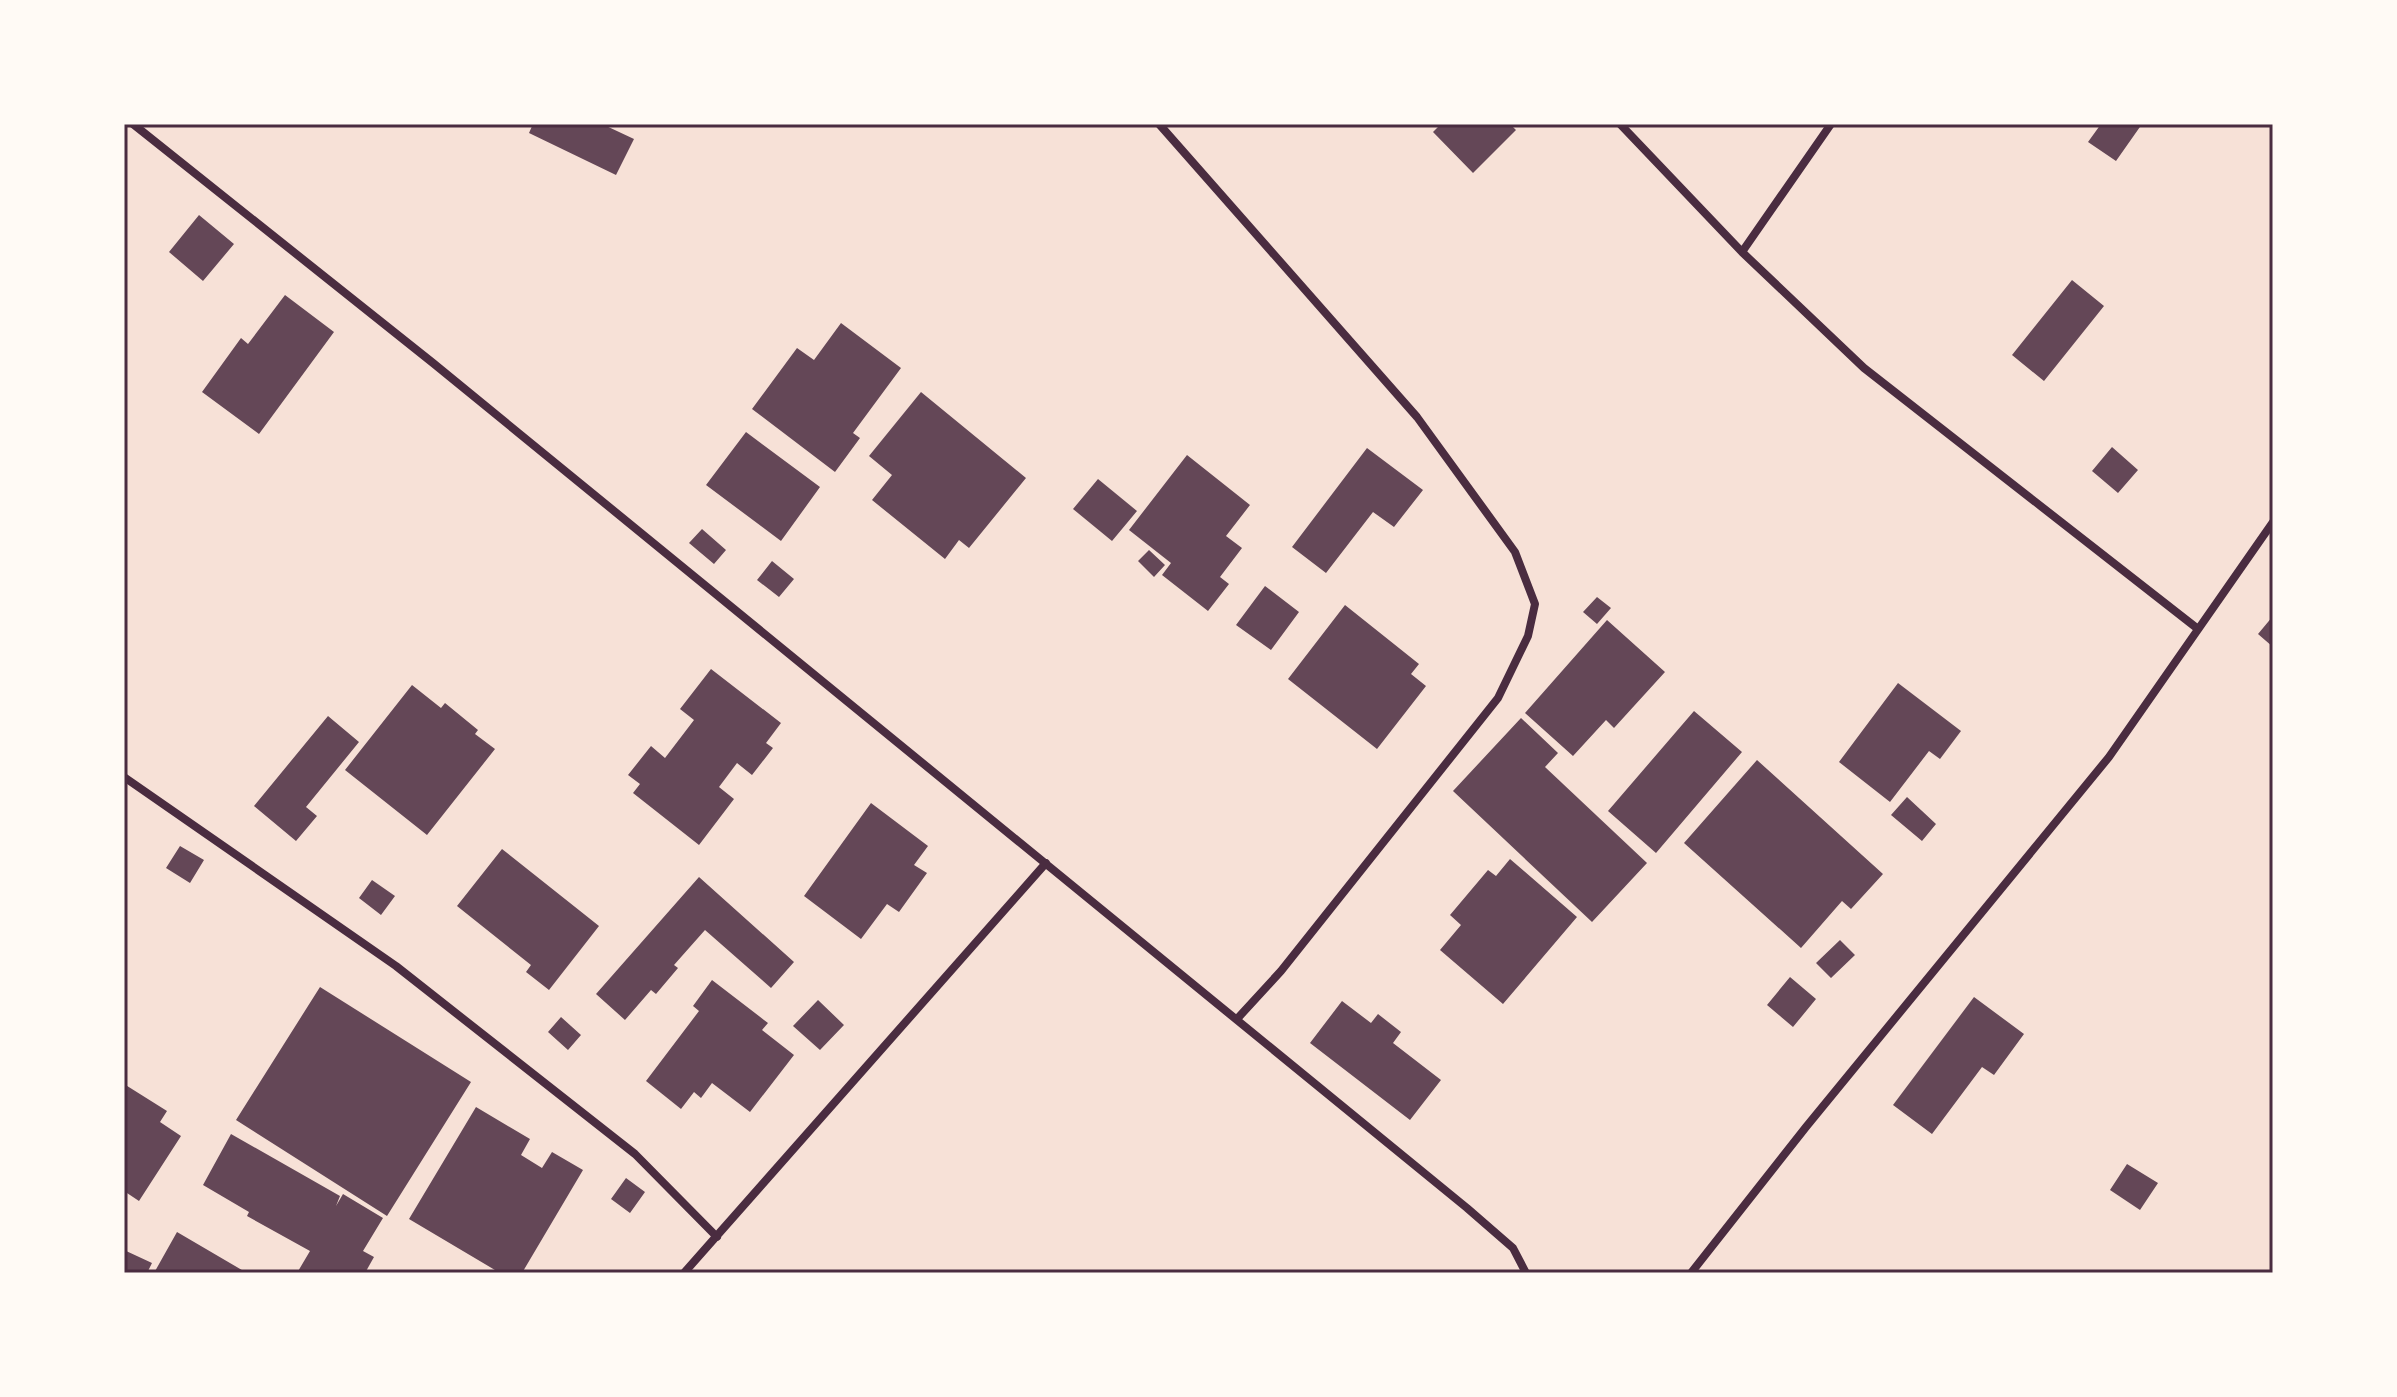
<svg xmlns="http://www.w3.org/2000/svg" width="2397" height="1397" viewBox="0 0 2397 1397" font-family="'Fira Sans',sans-serif">
  <style>
    .building { fill: #644757 }
    .lines { fill: none; stroke-linecap: round; stroke-linejoin: round }
    .minor { stroke: #4a2c40; stroke-width: 8 }
    .neatline { fill: none; stroke: #4a2c40; stroke-width: 3 }
  </style>
  <rect width="100%" height="100%" fill="#f7e1d7"/>
  <path class="building" d="M 533,124 L 602,124 L 634,139 L 616,175 L 529,133 Z
    M 1441,124 L 1510,124 L 1516,130 L 1473,173 L 1433,132 Z
    M 2101,124 L 2142,124 L 2116,161 L 2088,142 Z
    M 199,215 L 234,244 L 203,281 L 169,252 Z
    M 2072,280 L 2104,306 L 2044,381 L 2012,355 Z
    M 285,295 L 334,332 L 259,434 L 202,392 L 241,338 L 248,344 Z
    M 841,323 L 901,368 L 853,433 L 860,438 L 835,472 L 752,409 L 797,348 L 814,360 Z
    M 921,392 L 1026,478 L 969,548 L 959,540 L 945,559 L 872,500 L 892,475 L 869,456 Z
    M 746,432 L 820,487 L 781,541 L 706,485 Z
    M 2112,447 L 2138,470 L 2118,493 L 2092,471 Z
    M 1367,448 L 1423,490 L 1394,527 L 1373,512 L 1326,573 L 1292,547 Z
    M 1187,455 L 1250,505 L 1226,536 L 1242,548 L 1220,577 L 1229,584 L 1208,611 L 1162,575 L 1171,563 L 1129,530 Z
    M 1098,479 L 1137,511 L 1112,541 L 1073,509 Z
    M 702,529 L 726,550 L 714,564 L 689,543 Z
    M 1149,550 L 1165,565 L 1154,577 L 1138,561 Z
    M 772,561 L 794,579 L 779,597 L 757,580 Z
    M 1265,586 L 1299,612 L 1271,650 L 1236,625 Z
    M 1597,597 L 1611,608 L 1597,624 L 1583,612 Z
    M 1345,605 L 1419,664 L 1411,674 L 1426,686 L 1377,749 L 1288,679 Z
    M 2273,616 L 2273,647 L 2258,634 Z
    M 1607,620 L 1665,672 L 1614,728 L 1606,720 L 1573,756 L 1525,713 Z
    M 711,669 L 781,723 L 766,743 L 773,748 L 752,775 L 737,763 L 719,787 L 734,799 L 699,845 L 633,793 L 640,784 L 628,775 L 651,746 L 665,758 L 694,720 L 680,709 Z
    M 1898,683 L 1961,731 L 1940,759 L 1929,751 L 1890,802 L 1839,762 Z
    M 412,685 L 441,708 L 445,703 L 478,730 L 475,734 L 495,749 L 427,835 L 345,770 Z
    M 1694,711 L 1742,752 L 1656,853 L 1608,811 Z
    M 328,716 L 359,742 L 306,807 L 317,816 L 296,841 L 254,806 Z
    M 1521,718 L 1558,753 L 1545,767 L 1647,863 L 1592,922 L 1453,791 Z
    M 1757,760 L 1883,874 L 1851,909 L 1842,901 L 1801,948 L 1684,843 Z
    M 1907,797 L 1936,824 L 1922,841 L 1891,815 Z
    M 871,803 L 928,846 L 914,865 L 927,873 L 899,912 L 887,904 L 861,939 L 804,896 Z
    M 180,846 L 204,860 L 190,883 L 166,868 Z
    M 502,849 L 599,926 L 549,990 L 526,972 L 531,965 L 457,906 Z
    M 1510,859 L 1577,917 L 1503,1004 L 1440,950 L 1461,925 L 1450,915 L 1488,870 L 1496,876 Z
    M 699,877 L 794,962 L 771,988 L 705,930 L 674,965 L 678,968 L 656,994 L 651,990 L 625,1020 L 596,994 Z
    M 372,880 L 395,896 L 381,915 L 359,898 Z
    M 1840,940 L 1855,955 L 1831,978 L 1816,963 Z
    M 1790,977 L 1816,999 L 1793,1027 L 1767,1005 Z
    M 712,980 L 768,1023 L 762,1030 L 794,1055 L 750,1112 L 712,1083 L 701,1098 L 694,1092 L 681,1109 L 646,1081 L 699,1011 L 693,1006 Z
    M 320,987 L 471,1082 L 387,1216 L 236,1120 Z
    M 1974,997 L 2024,1034 L 1994,1075 L 1982,1067 L 1932,1134 L 1893,1105 Z
    M 818,1000 L 844,1025 L 820,1050 L 793,1026 Z
    M 1342,1001 L 1371,1023 L 1378,1014 L 1401,1032 L 1393,1043 L 1441,1080 L 1410,1120 L 1310,1043 Z
    M 561,1017 L 581,1035 L 568,1050 L 548,1032 Z
    M 124,1084 L 167,1111 L 160,1122 L 181,1136 L 139,1201 L 124,1191 Z
    M 476,1107 L 530,1139 L 521,1155 L 542,1168 L 552,1152 L 583,1170 L 522,1273 L 500,1273 L 409,1219 Z
    M 231,1134 L 340,1196 L 336,1206 L 343,1194 L 383,1218 L 363,1251 L 374,1257 L 365,1273 L 297,1273 L 310,1251 L 247,1216 L 249,1212 L 203,1185 Z
    M 2127,1164 L 2158,1183 L 2140,1210 L 2110,1190 Z
    M 626,1178 L 645,1192 L 630,1213 L 611,1199 Z
    M 177,1232 L 247,1273 L 154,1273 Z
    M 124,1250 L 152,1263 L 147,1273 L 124,1273 Z"/>
  <g class="lines">
    <path class="minor" d="M 133,124 L 433,363 L 1467,1208 L 1513,1248 L 1526,1273
      M 1159,124 L 1417,417 L 1515,552 L 1535,604 L 1528,636 L 1498,698 L 1281,971 L 1237,1019
      M 1620,124 L 1742,252 L 1864,368 L 2198,629
      M 1742,252 L 1831,124
      M 124,777 L 396,966 L 635,1154 L 717,1237
      M 684,1273 L 1046,863
      M 1691,1273 L 1806,1127 L 2109,757 L 2273,522"/>
  </g>
  <rect width="2397" height="1397" fill="none" stroke="#fffaf5" stroke-width="252"/>
  <rect x="126" y="126" width="2145" height="1145" class="neatline"/>
</svg>
